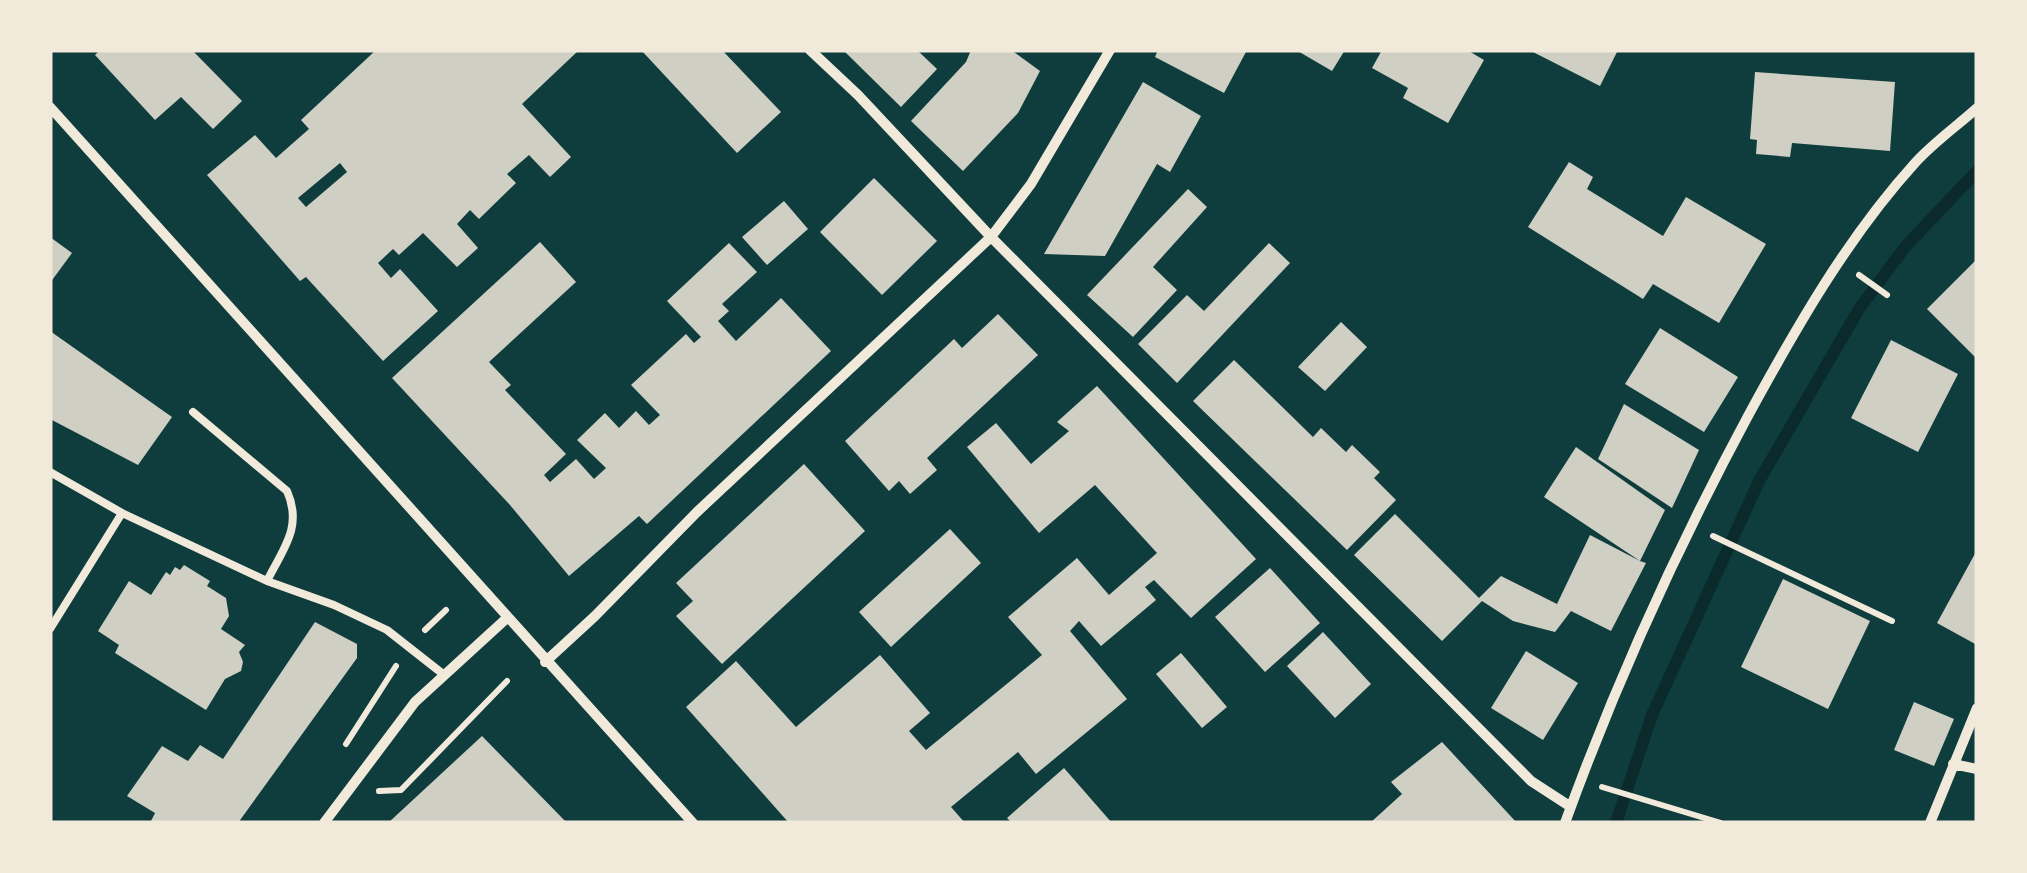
<svg xmlns="http://www.w3.org/2000/svg" width="2027" height="873" viewBox="0 0 2027 873" font-family="Overpass,sans-serif">
  <style>
    .lines { fill: none; stroke-linecap: round; stroke-linejoin: round }
    .stream { stroke: #0a2a2b; stroke-width: 12 }
    .building { fill: #cfcfc3; fill-rule: evenodd }
    .path { stroke: #f1e9da; stroke-width: 6 }
    .service { stroke: #f1e9da; stroke-width: 8 }
    .minor { stroke: #f1e9da; stroke-width: 10 }
  </style>
  <rect width="100%" height="100%" fill="#0f3d3e"/>
  <g class="lines">
    <path class="stream" d="M 1616,823 L 1652,715 L 1759,481 L 1859,309 L 1905,247 L 1977,171"/>
  </g>
  <path class="building" d="M 100,50 L 192,50 L 242,101 L 213,129 L 181,97 L 155,120 L 95,55 Z
    M 376,50 L 579,50 L 522,104 L 571,157 L 550,177 L 529,155 L 507,174 L 516,183 L 479,219 L 470,210 L 457,224 L 478,248 L 457,267 L 423,233 L 399,255 L 393,249 L 378,263 L 391,278 L 400,269 L 438,311 L 383,361 L 306,277 L 300,281 L 207,175 L 255,135 L 276,158 L 309,129 L 301,120 ZM 340,163 L 347,172 L 306,207 L 298,198 Z
    M 641,50 L 722,50 L 781,112 L 737,153 Z
    M 843,50 L 917,50 L 937,69 L 901,107 Z
    M 971,50 L 1011,50 L 1040,71 L 1018,113 L 963,171 L 911,121 L 966,62 Z
    M 1158,50 L 1247,50 L 1224,93 L 1155,57 Z
    M 1296,50 L 1345,50 L 1332,71 Z
    M 1382,50 L 1467,50 L 1484,60 L 1448,123 L 1403,98 L 1408,88 L 1372,68 Z
    M 1529,50 L 1618,50 L 1600,86 Z
    M 1755,72 L 1895,82 L 1890,151 L 1792,143 L 1790,157 L 1756,154 L 1757,140 L 1750,139 Z
    M 1143,82 L 1201,116 L 1170,172 L 1157,164 L 1105,256 L 1044,254 Z
    M 1569,162 L 1593,177 L 1587,189 L 1663,236 L 1686,197 L 1766,244 L 1719,323 L 1653,284 L 1643,299 L 1528,227 Z
    M 874,178 L 937,241 L 882,295 L 820,232 Z
    M 1188,189 L 1207,207 L 1153,267 L 1177,290 L 1133,337 L 1087,295 Z
    M 784,201 L 808,229 L 767,265 L 742,237 Z
    M 50,237 L 72,253 L 50,283 Z
    M 540,242 L 576,282 L 489,362 L 511,385 L 505,390 L 566,454 L 544,475 L 550,482 L 576,459 L 594,479 L 606,468 L 577,440 L 605,413 L 619,428 L 636,411 L 649,425 L 660,415 L 631,385 L 686,334 L 694,343 L 701,337 L 667,301 L 729,243 L 757,272 L 722,304 L 729,311 L 718,321 L 736,341 L 781,298 L 831,351 L 647,524 L 639,516 L 569,576 L 510,505 L 392,378 Z
    M 1269,243 L 1290,263 L 1177,383 L 1138,344 L 1187,295 L 1204,311 Z
    M 1977,259 L 1977,359 L 1927,309 Z
    M 998,314 L 1038,355 L 927,458 L 937,470 L 910,494 L 899,481 L 889,491 L 845,441 L 954,339 L 962,348 Z
    M 1341,322 L 1367,347 L 1325,391 L 1298,367 Z
    M 1660,328 L 1738,377 L 1704,432 L 1625,384 Z
    M 50,331 L 172,417 L 138,465 L 50,419 Z
    M 1891,340 L 1958,374 L 1918,452 L 1851,418 Z
    M 1234,360 L 1313,437 L 1321,428 L 1346,452 L 1352,445 L 1380,472 L 1374,478 L 1396,500 L 1347,550 L 1193,401 Z
    M 1097,386 L 1256,559 L 1191,618 L 1154,580 L 1145,587 L 1156,600 L 1101,646 L 1079,621 L 1070,631 L 1127,699 L 1036,774 L 1018,752 L 951,807 L 965,823 L 789,823 L 686,707 L 736,661 L 796,727 L 880,655 L 930,713 L 909,731 L 926,750 L 1042,655 L 1008,617 L 1077,558 L 1109,595 L 1157,553 L 1095,485 L 1039,533 L 967,447 L 996,423 L 1031,464 L 1069,431 L 1057,422 Z
    M 1624,404 L 1699,450 L 1672,508 L 1598,459 Z
    M 1576,447 L 1665,510 L 1640,561 L 1646,563 L 1611,631 L 1571,611 L 1555,632 L 1513,621 L 1482,601 L 1442,641 L 1354,555 L 1395,514 L 1479,598 L 1501,576 L 1557,604 L 1590,535 L 1640,561 L 1544,497 Z
    M 804,464 L 865,531 L 722,664 L 676,616 L 693,601 L 676,583 Z
    M 950,529 L 981,563 L 891,647 L 859,612 Z
    M 1977,550 L 1977,645 L 1937,623 Z
    M 184,565 L 210,581 L 207,586 L 226,598 L 229,616 L 221,629 L 245,645 L 239,652 L 243,662 L 241,671 L 225,679 L 206,710 L 115,653 L 119,645 L 98,631 L 129,581 L 151,595 L 166,572 L 170,575 L 175,567 L 180,570 Z
    M 1270,568 L 1320,623 L 1265,672 L 1215,617 Z
    M 1783,579 L 1870,621 L 1828,709 L 1741,667 Z
    M 315,622 L 357,644 L 357,658 L 238,823 L 150,823 L 155,813 L 127,796 L 162,746 L 188,761 L 200,745 L 223,759 Z
    M 1323,632 L 1371,684 L 1335,718 L 1287,666 Z
    M 1526,651 L 1578,683 L 1543,740 L 1491,708 Z
    M 1181,653 L 1227,707 L 1202,728 L 1156,674 Z
    M 1914,702 L 1954,719 L 1934,766 L 1894,750 Z
    M 482,736 L 567,823 L 388,823 Z
    M 1442,742 L 1517,823 L 1370,823 L 1402,794 L 1391,782 Z
    M 1064,768 L 1112,823 L 1012,823 L 1007,818 Z"/>
  <g class="lines">
    <path class="path" d="M 1859,275 L 1887,295
      M 1713,536 L 1892,621
      M 425,630 L 446,610
      M 346,744 L 396,666
      M 1602,787 L 1721,823
      M 379,791 L 401,790 L 507,681"/>
    <path class="service" d="M 193,412 L 287,491 C 303,527 283,549 267,581 L 334,605 L 387,630 L 443,674
      M 50,472 L 122,513 L 267,581
      M 50,629 L 122,513"/>
    <path class="minor" d="M 810,50 L 858,95 L 991,237 L 1531,781 L 1571,807
      M 50,107 L 693,823
      M 545,662 L 595,616 L 697,512 L 991,237 L 1031,184 L 1110,50
      M 1953,764 L 1977,769
      M 324,823 L 415,702 L 507,618
      M 1565,823 C 1616,682 1677,548 1748,416 C 1796,328 1847,238 1915,163 C 1933,143 1957,126 1977,108
      M 1930,823 L 1977,708"/>
  </g>
  <rect width="2027" height="873" fill="none" stroke="#f1e9da" stroke-width="105"/>
</svg>
